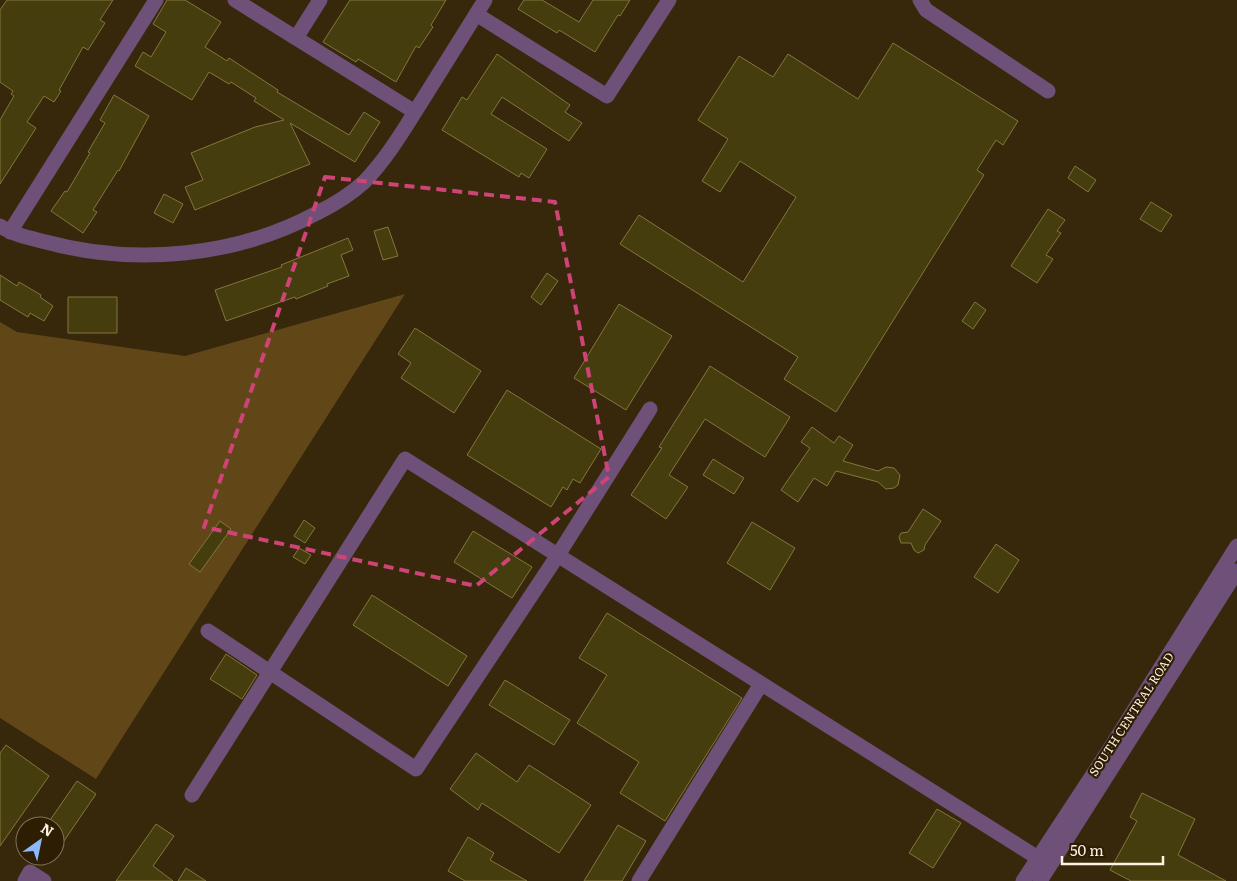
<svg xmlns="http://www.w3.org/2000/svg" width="1237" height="881" viewBox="0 0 1237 881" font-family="Literata,serif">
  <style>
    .green { fill: #614618 }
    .building { fill: #463d0f; stroke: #83773d }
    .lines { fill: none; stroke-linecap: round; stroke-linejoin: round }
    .minor { stroke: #6f5079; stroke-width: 15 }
    .marked { fill: none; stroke: #ce4476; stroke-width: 4; stroke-dasharray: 10 6; stroke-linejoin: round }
    .labels { text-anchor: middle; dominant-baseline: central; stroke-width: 4.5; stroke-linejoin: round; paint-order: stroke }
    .street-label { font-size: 12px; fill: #fef3e3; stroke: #2d1d02 }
  </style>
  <rect width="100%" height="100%" fill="#37270b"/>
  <path class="green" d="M 405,294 L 96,779 L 0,718 L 0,322 L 17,332 L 185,356 Z"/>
  <path class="building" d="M 7,0 L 113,0 L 100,20 L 105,23 L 88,50 L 83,47 L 59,90 L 61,91 L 54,102 L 44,96 L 27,122 L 36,128 L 0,184 L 0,120 L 14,96 L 11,94 L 13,91 L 0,82 L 0,10 Z
    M 167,0 L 185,0 L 221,22 L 205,47 L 227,61 L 229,58 L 278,90 L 277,92 L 349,135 L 364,112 L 380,122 L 355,162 L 290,123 L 310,164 L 195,210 L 185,187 L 203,180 L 191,153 L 255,127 L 284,120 L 254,101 L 256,98 L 231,82 L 229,84 L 209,72 L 192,100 L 135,66 L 143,52 L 151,57 L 166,32 L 153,24 Z
    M 350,0 L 446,0 L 431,25 L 433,27 L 419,48 L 416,46 L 396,82 L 358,59 L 356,62 L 323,42 Z
    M 524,0 L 542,0 L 579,22 L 593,0 L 630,0 L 620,16 L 618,15 L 595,52 L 559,30 L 557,33 L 518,9 Z
    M 893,43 L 1018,121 L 1003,145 L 996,140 L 977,170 L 984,175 L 836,412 L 784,379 L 798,357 L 620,244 L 639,215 L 743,282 L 796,197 L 740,161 L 720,192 L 702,181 L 728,139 L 698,120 L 739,56 L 773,77 L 788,54 L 858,99 Z
    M 497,54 L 570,105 L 565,112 L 582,123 L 569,141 L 502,97 L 491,114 L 547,149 L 529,178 L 521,173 L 519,177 L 442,130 L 462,97 L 467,100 Z
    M 114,95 L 149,116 L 119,171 L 118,170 L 93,210 L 97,212 L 83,233 L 51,211 L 65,191 L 67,192 L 90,153 L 88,152 L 105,123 L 100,120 Z
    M 1075,166 L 1096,180 L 1088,192 L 1068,178 Z
    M 164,194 L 183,204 L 173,223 L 154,213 Z
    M 1151,202 L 1172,215 L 1161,232 L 1140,219 Z
    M 1048,209 L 1065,220 L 1057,231 L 1061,233 L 1046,255 L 1053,259 L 1037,283 L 1011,266 Z
    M 388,227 L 398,256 L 383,260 L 374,231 Z
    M 348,238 L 353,250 L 341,255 L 349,276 L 327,284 L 328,286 L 296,299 L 295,297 L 226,321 L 215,290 L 282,267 L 281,265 Z
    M 547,273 L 558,281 L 541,305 L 531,297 Z
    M 0,275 L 17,286 L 19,282 L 41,295 L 40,297 L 53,306 L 44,321 L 30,313 L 28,317 L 0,300 Z
    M 68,297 L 117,297 L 117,333 L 68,333 Z
    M 975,302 L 986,310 L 973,329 L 962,321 Z
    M 619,304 L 672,336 L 626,410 L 574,378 Z
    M 415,328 L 481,371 L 454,413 L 401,378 L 411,363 L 398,354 Z
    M 710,366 L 790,417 L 765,457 L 705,419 L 669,475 L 688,487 L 666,519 L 631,495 L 662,448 L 659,447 Z
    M 507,390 L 601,449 L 580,483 L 573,479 L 567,490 L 563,487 L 551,507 L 467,455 Z
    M 812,427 L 834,443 L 839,436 L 853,445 L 843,461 L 878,471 L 886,467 L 894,468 L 900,475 L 898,485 L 894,488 L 886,489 L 878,482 L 836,471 L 827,486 L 814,478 L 798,502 L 781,490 L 810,448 L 801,442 Z
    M 713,459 L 744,478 L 734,494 L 703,475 Z
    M 923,509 L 941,521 L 925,545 L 924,550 L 918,553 L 914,550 L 911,543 L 901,543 L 899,537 L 901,533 L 908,532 Z
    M 304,520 L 315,528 L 305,543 L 294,536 Z
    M 220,521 L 231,529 L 200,572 L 189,564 Z
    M 752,522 L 795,548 L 770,590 L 727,563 Z
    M 473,531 L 532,567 L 512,598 L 454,562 Z
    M 996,544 L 1019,560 L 998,593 L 974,577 Z
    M 299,548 L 311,555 L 305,564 L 293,557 Z
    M 372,595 L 467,656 L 448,686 L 353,625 Z
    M 607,613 L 742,698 L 665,821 L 620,793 L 639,762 L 577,723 L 607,675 L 579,658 Z
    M 226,654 L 257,675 L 242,699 L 210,679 Z
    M 505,680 L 570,720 L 554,745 L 489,705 Z
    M 6,745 L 49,776 L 0,846 L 0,753 Z
    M 476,753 L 517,782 L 529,765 L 591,805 L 559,853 L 482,803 L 478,810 L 450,789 Z
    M 77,781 L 96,794 L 55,854 L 55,826 L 46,826 Z
    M 1142,793 L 1195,819 L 1178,855 L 1226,881 L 1131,881 L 1110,870 L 1137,821 L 1130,817 Z
    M 937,809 L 961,823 L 933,868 L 909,853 Z
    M 156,824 L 174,836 L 153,866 L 173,881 L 116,881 Z
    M 618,825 L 646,841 L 622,881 L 584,881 Z
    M 468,837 L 494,853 L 490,860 L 527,881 L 465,881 L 448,871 Z
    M 186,868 L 206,881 L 178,881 Z"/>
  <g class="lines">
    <path class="minor" d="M 235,0 L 415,112
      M 920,0 L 926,10 L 1048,91
      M 476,14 L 607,96 L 669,0
      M 296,38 L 320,0
      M 0,226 C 14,235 30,238 46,242 C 134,266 236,257 317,213 C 333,205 350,195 364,182 C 389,156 406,126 425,96 C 445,64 465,32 485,0
      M 10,232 L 156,0
      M 208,631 L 416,769 L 558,555 L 650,409
      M 192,795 L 405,459 L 1049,865
      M 25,881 L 30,872 L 44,881
      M 639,881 L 761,684
      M 1023,881 L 1109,750 L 1237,546
      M 1040,881 L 1237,571"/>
  </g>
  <path class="marked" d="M 325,177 L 555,202 L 609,477 L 476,586 L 204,527 Z"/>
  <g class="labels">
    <g class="street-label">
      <text transform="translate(1131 714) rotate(-57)">SOUTH CENTRAL ROAD</text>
    </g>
  </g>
  <g transform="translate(40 841) rotate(33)"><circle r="24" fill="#2d1d02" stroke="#81735c"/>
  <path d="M0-4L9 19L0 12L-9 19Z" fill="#8cb9fc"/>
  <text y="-8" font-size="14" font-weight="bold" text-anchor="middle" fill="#fef3e3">N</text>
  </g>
  <path d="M1062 856v8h101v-8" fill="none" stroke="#fef3e3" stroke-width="2.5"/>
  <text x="1070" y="856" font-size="15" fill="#fef3e3" stroke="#2d1d02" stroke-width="4" paint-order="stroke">50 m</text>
</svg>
